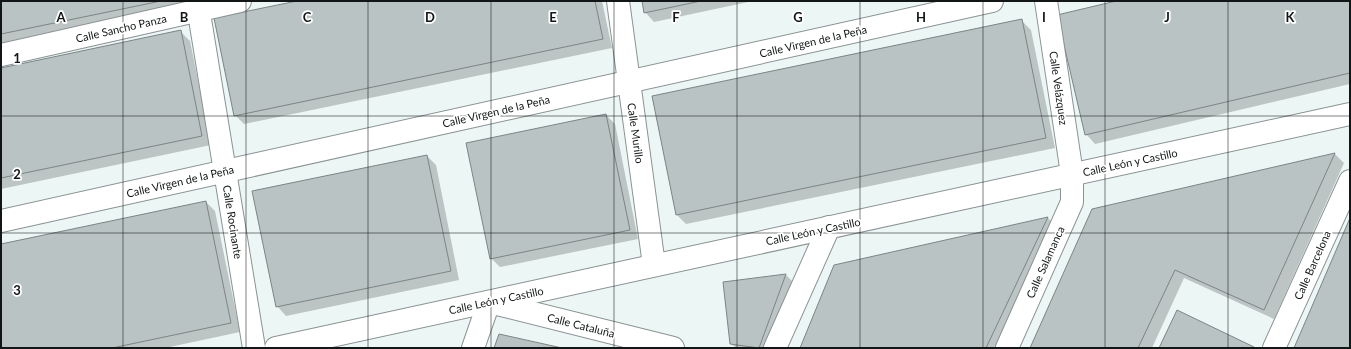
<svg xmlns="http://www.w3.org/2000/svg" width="1351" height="349" viewBox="0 0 1351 349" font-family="Lato,sans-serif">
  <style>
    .shadow { fill: #0003 }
    .building { fill: #bac3c3; stroke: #7c8585 }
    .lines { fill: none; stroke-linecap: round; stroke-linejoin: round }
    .minor-casing { stroke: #8a9393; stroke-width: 24 }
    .tertiary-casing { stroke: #8a9393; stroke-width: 24 }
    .minor { stroke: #fff; stroke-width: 22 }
    .tertiary { stroke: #fff; stroke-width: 22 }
    .grid { fill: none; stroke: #121616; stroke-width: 1; stroke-opacity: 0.55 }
    .labels { text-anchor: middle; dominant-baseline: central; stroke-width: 3.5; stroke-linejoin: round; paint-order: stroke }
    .street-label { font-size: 11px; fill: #121616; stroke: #fff }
    .grid-label { font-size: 13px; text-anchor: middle; font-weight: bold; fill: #121616; stroke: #fff; stroke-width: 3.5; stroke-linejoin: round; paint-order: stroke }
  </style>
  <rect width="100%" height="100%" fill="#ecf6f5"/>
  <path class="shadow" d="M 1,1 L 188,1 L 189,6 L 1,45 Z
    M 302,1 L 602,1 L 612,48 L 244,124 L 235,115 Z
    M 643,1 L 753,1 L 654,22 L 645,12 Z
    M 1121,1 L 1350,1 L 1350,84 L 1095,144 L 1086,134 Z
    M 1021,20 L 1031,30 L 1055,148 L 686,224 L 677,215 L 653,96 Z
    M 180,31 L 190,41 L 211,145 L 1,189 L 1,69 Z
    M 606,115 L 615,124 L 638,239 L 500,267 L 491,258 Z
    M 1335,154 L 1344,163 L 1274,319 L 1184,278 L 1152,348 L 1031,348 L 1093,210 Z
    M 427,156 L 436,165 L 459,280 L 286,316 L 277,306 Z
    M 206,202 L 215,211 L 240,332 L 165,348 L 1,348 L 1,245 Z
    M 1048,218 L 1057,227 L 1000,348 L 801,348 L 835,266 Z
    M 786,275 L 794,283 L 769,348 L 736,348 L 731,343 L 724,282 Z"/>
  <path class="building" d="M 1,1 L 161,1 L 1,34 Z
    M 297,1 L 595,1 L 603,39 L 234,116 L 214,18 Z
    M 642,1 L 701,1 L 644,13 Z
    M 1116,1 L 1350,1 L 1350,73 L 1085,135 L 1057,15 Z
    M 1022,19 L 1046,138 L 676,215 L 652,96 Z
    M 181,30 L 202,136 L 1,178 L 1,68 Z
    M 606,114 L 630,230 L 490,259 L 466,143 Z
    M 1335,153 L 1264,310 L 1175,270 L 1138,348 L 1030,348 L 1092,209 Z
    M 427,155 L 451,271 L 276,307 L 252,191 Z
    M 206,201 L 231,323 L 112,348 L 1,348 L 1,244 Z
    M 1048,217 L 986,348 L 800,348 L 834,265 Z
    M 1350,218 L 1350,348 L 1294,348 Z
    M 786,274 L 759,348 L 730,344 L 723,282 Z
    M 1177,310 L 1254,347 L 1254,348 L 1159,348 Z
    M 499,334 L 562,348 L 494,348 Z"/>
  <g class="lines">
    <g class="minor-casing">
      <path id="minor" d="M 197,1 L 254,348
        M 618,1 L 654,265
        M 1,55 L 240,1
        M 473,348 L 489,302 L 673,348
        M 775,348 L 829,227
        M 1007,348 L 1072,202 L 1072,174 L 1046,1
        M 1274,348 L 1350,181"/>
    </g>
    <g class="tertiary-casing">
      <path id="tertiary" d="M 1,221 L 992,1
        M 276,348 L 1350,114"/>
    </g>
    <use href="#minor" class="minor"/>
    <use href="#tertiary" class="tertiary"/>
  </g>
  <path class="grid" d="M 123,1 L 123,348M 246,1 L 246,348M 368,1 L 368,348M 491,1 L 491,348M 614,1 L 614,348M 737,1 L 737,348M 860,1 L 860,348M 983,1 L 983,348M 1105,1 L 1105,348M 1228,1 L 1228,348M 1,116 L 1350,116M 1,233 L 1350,233"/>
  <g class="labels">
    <g class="street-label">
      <text transform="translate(121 28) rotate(-13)">Calle Sancho Panza</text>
      <text transform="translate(813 41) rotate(-13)">Calle Virgen de la Peña</text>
      <text transform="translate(1059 88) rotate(82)">Calle Velázquez</text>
      <text transform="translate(496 111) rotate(-13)">Calle Virgen de la Peña</text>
      <text transform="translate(636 133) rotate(82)">Calle Murillo</text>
      <text transform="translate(1130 162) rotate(-12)">Calle León y Castillo</text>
      <text transform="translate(180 181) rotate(-13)">Calle Virgen de la Peña</text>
      <text transform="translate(233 222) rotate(81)">Calle Rocinante</text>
      <text transform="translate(813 231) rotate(-12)">Calle León y Castillo</text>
      <text transform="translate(1045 262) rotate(-66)">Calle Salamanca</text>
      <text transform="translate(1312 265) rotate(-66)">Calle Barcelona</text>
      <text transform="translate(496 300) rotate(-12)">Calle León y Castillo</text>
      <text transform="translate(581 325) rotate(14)">Calle Cataluña</text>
    </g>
  </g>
  <g class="grid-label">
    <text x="61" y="22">A</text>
    <text x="184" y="22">B</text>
    <text x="307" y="22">C</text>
    <text x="430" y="22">D</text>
    <text x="553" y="22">E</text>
    <text x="676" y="22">F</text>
    <text x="798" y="22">G</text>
    <text x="921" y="22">H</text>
    <text x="1044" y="22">I</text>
    <text x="1167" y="22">J</text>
    <text x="1290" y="22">K</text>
    <text x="17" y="63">1</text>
    <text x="17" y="179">2</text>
    <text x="17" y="295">3</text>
  </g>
  <rect width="1351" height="349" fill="none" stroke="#121616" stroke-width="4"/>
</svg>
